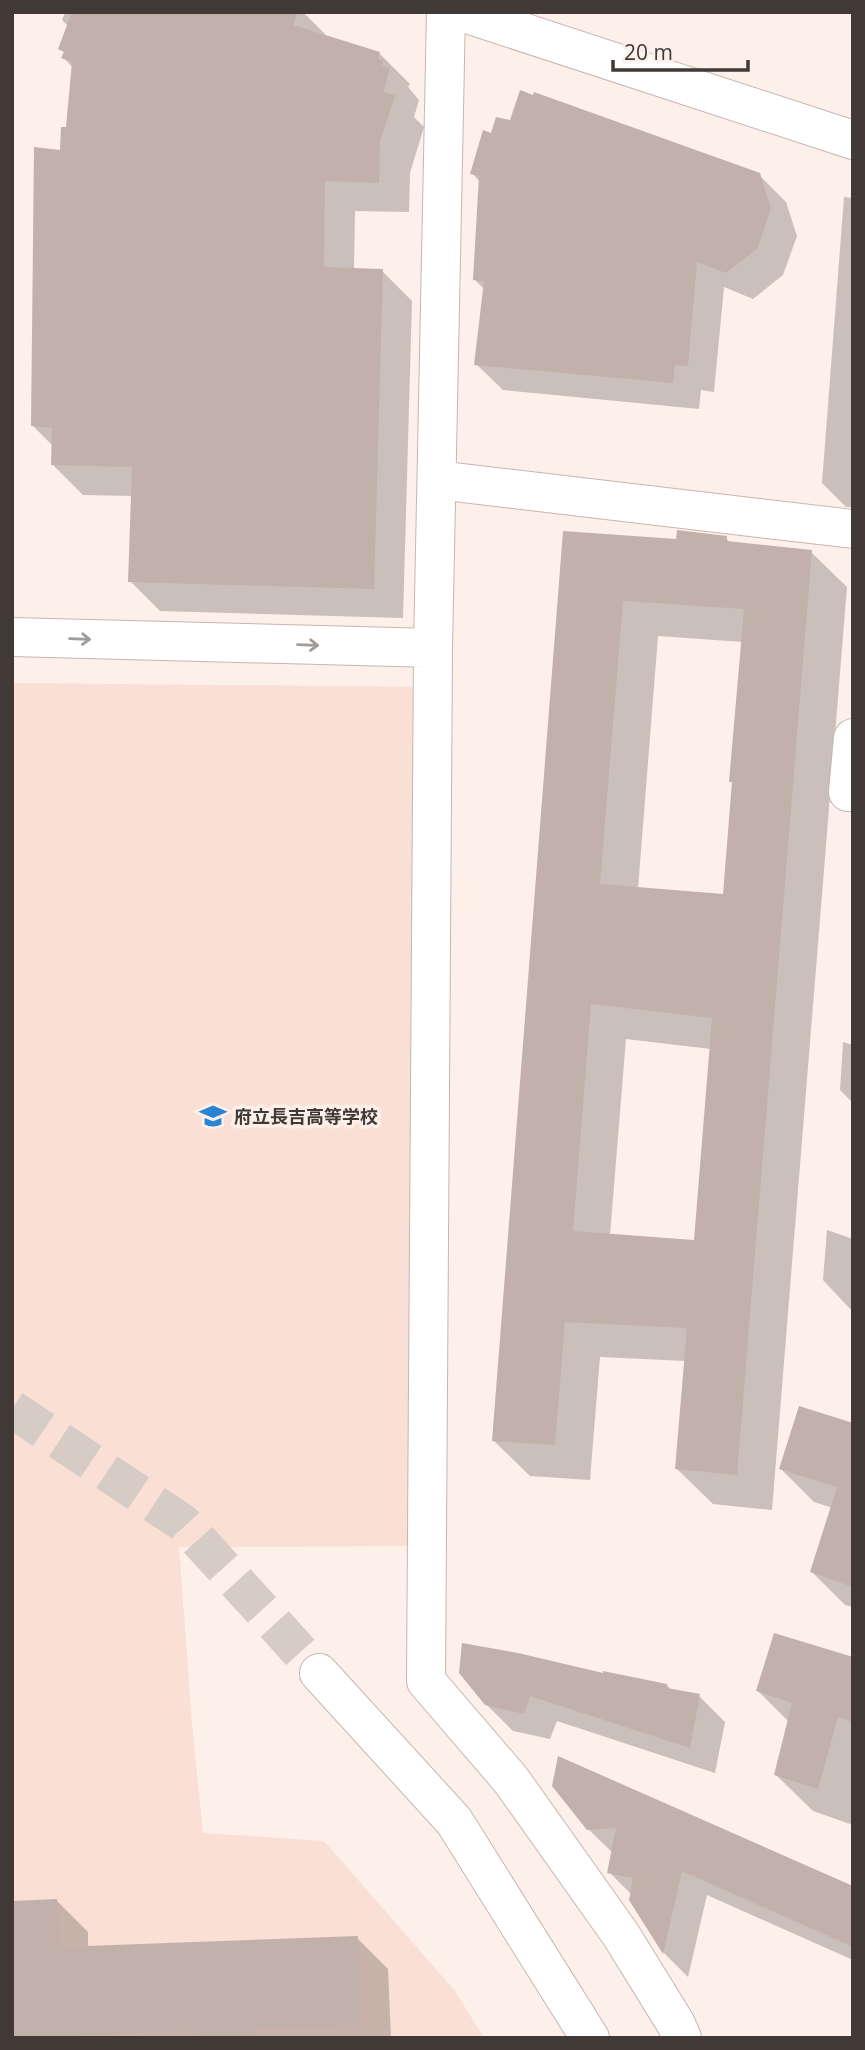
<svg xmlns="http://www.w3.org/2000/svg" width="865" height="2050" viewBox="0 0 865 2050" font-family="'Open Sans','Noto Sans JP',sans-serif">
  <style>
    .built { fill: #f9dfd4 }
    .shadow { fill: #0003; fill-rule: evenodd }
    .building { fill: #c2b1aa; fill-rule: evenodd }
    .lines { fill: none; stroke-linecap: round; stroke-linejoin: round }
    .tertiary-tunnel { stroke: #d7cbc5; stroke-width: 38; stroke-dasharray: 38 19; stroke-linecap: butt }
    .minor-casing { stroke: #c7b6af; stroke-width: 40 }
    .tertiary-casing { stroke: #c7b6af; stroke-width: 40 }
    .minor { stroke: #fff; stroke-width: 38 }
    .tertiary { stroke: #fff; stroke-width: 38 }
    .oneway { stroke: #a09c9a }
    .labels { text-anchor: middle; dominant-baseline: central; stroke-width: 7; stroke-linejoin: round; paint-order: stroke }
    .poi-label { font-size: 18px; font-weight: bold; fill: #403936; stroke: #fdefe9; text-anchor: start }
  </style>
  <rect width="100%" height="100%" fill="#fdefe9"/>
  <path class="built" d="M 12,683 L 420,687 L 408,1546 L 179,1547 L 192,1724 L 203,1833 L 324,1841 L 455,1991 L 484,2038 L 12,2038 Z"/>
  <path class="shadow" d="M 65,12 L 303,12 L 329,38 L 379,53 L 410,84 L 408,87 L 419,100 L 414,117 L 424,127 L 410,173 L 409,212 L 355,211 L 354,270 L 382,271 L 412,301 L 403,618 L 160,611 L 130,581 L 133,496 L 83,495 L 53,465 L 54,447 L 33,426 L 73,68 L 63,57 L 65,53 L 60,49 L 68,26 L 62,20 Z
    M 472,173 L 759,175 L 786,202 L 797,236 L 783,275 L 753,299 L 724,287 L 714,392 L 701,390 L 699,409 L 503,390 L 476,364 L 484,289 L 474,279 L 480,182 Z
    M 844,197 L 853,198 L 853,507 L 846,507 L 822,483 Z
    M 565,533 L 678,540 L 726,538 L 732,544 L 811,552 L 847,587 L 772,1510 L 713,1504 L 677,1469 L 686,1361 L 600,1357 L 590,1480 L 530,1476 L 494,1441 ZM 658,636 L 743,642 L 724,896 L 638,889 ZM 626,1039 L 711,1049 L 695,1242 L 610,1235 Z
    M 843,1042 L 853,1045 L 853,1103 L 840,1090 Z
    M 827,1230 L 853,1239 L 853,1312 L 823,1280 Z
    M 853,1424 L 853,1607 L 845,1605 L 812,1572 L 833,1508 L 814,1502 L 781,1469 Z
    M 853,1659 L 853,1825 L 813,1811 L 776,1775 L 789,1722 L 758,1691 Z
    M 604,1676 L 667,1685 L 672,1691 L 699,1696 L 725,1722 L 715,1773 L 557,1721 L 550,1739 L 513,1731 L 486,1704 Z
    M 554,1786 L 853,1888 L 853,1960 L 707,1895 L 688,1977 L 664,1953 L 631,1899 L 632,1895 L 609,1872 L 613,1853 L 588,1829 Z
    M 57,1901 L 88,1932 L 88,1948 L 357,1938 L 388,1969 L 391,2038 L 12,2038 Z"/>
  <path class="building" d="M 72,12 L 298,12 L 293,25 L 380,52 L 378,59 L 384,60 L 382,65 L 390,68 L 383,92 L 395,95 L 380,142 L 379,183 L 325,181 L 324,267 L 383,269 L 374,589 L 128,582 L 132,467 L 51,465 L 52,428 L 31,426 L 34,147 L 60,150 L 61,127 L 66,127 L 72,62 L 61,58 L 64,52 L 58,49 Z
    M 520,90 L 533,95 L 534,92 L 760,173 L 771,209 L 757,249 L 726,273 L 697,262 L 688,366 L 675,365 L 673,383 L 474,365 L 484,281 L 473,280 L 479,176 L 470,174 L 483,130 L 491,133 L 496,117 L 510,120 Z
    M 677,530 L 727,536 L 727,541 L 812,550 L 737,1475 L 675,1469 L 687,1328 L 565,1322 L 555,1445 L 492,1441 L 563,531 L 676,539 ZM 623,601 L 744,609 L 729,782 L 732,782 L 723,894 L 600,884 ZM 591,1004 L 712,1018 L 694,1240 L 573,1231 Z
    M 799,1406 L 853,1423 L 853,1587 L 810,1572 L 837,1487 L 779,1469 Z
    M 774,1633 L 853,1657 L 853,1722 L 838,1717 L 818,1789 L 774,1775 L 792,1703 L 756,1691 Z
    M 462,1643 L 518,1653 L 603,1673 L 603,1671 L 667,1684 L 667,1688 L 700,1694 L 690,1748 L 530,1696 L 524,1714 L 485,1705 L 459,1673 Z
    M 558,1756 L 853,1886 L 853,1947 L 682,1871 L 663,1954 L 629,1900 L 633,1878 L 607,1873 L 616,1828 L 587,1830 L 552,1786 Z
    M 57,1899 L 59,1947 L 358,1936 L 361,2025 L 254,2029 L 254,2038 L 195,2038 L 195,2031 L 85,2035 L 85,2038 L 12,2038 L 12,1901 Z"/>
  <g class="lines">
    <path class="tertiary-tunnel" d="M 12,1409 L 183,1523 L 319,1673"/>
    <g class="minor-casing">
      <path id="minor" d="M 446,12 L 433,648 L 426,1681 L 511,1780 L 621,1935 L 676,2024 L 682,2038
        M 461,12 L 853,140
        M 437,480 L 853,529
        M 12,637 L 433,648
        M 853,738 L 848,792 L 853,792"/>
    </g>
    <g class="tertiary-casing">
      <path id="tertiary" d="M 319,1673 L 454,1821 L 590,2038"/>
    </g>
    <use href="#minor" class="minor"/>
    <use href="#tertiary" class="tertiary"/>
  </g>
  <defs><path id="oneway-shaft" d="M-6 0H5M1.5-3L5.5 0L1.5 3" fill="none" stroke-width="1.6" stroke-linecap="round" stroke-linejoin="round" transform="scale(1.75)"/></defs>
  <g class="oneway">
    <use href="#oneway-shaft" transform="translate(80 639) rotate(2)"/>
    <use href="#oneway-shaft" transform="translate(308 645) rotate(2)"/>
  </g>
  <defs>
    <g id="school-bare" transform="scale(2.1)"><path d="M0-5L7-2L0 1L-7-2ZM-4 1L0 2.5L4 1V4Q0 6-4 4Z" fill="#2984d1" stroke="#fdefe9" stroke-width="2.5" paint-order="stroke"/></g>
  </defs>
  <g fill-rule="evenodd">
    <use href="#school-bare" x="213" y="1116"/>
  </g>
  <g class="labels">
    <g class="poi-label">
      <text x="234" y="1116">府立長吉高等学校</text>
    </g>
  </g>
  <rect width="865" height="2050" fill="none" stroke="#403936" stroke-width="28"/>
  <path d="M613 60v10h135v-10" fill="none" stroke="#403936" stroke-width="3.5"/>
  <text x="624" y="60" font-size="21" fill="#403936" stroke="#fdefe9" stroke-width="5" paint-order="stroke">20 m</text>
</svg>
